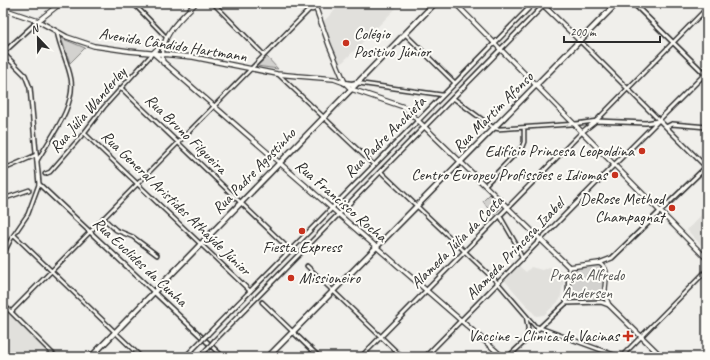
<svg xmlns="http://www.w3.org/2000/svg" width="710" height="360" viewBox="0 0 710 360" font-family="Caveat,sans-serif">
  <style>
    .built { fill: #e1e0dc }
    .green { fill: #d3d2cf; stroke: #7f7e7d }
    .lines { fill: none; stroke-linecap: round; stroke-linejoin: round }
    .minor-casing { stroke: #2b2b2b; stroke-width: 5.5 }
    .tertiary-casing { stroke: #2b2b2b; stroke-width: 6 }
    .secondary-casing { stroke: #2b2b2b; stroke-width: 6 }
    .primary-casing { stroke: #2b2b2b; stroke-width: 7 }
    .minor { stroke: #fdfcf7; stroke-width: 2.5 }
    .tertiary { stroke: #fdfcf7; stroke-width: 3 }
    .secondary { stroke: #fdfcf7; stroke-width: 3.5 }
    .primary { stroke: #fdfcf7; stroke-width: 4 }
    .tertiary-bridge-casing { stroke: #2b2b2b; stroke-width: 6; stroke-linecap: butt }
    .tertiary-bridge { stroke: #fdfcf7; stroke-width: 3 }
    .poi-dot { fill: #c8321e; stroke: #fdfcf7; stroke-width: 1.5 }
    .labels { text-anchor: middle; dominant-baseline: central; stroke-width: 4; stroke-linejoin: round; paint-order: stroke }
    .poi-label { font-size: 16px; fill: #2b2b2b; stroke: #fdfcf7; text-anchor: end }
    .street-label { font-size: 16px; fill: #2b2b2b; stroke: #fdfcf7 }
    .park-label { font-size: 16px; fill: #555554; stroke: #fdfcf7 }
  </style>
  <rect width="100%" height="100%" fill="#f0efeb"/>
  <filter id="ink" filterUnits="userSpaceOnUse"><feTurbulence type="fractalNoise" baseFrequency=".025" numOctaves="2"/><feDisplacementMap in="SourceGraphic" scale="8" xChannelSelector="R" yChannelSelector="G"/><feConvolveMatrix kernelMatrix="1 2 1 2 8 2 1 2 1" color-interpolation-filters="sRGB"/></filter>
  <g filter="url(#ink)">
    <path class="built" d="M 342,3 L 401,3 L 340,65 L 323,22 Z
      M 707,209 L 707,239 L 701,245 L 687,230 Z
      M 519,266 L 526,272 L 531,267 L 542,270 L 548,267 L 554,268 L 566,271 L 560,300 L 544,315 L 536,316 L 505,281 Z
      M 3,308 L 14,317 L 53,357 L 3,357 Z"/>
    <path class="green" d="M 61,38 L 85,48 L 70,63 Z
      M 267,57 L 278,69 L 257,66 Z
      M 490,194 L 503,206 L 493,216 L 483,201 Z
      M 599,263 L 605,268 L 604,292 L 609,305 L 604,303 L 566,303 L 569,267 Z"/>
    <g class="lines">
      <g class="minor-casing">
        <path id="minor" d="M 133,3 L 166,37
          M 213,3 L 264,55
          M 306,3 L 309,6
          M309 7a3 3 0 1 1 6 0a3 3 0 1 1-6 0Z
          M 405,34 L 455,83
          M 279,75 L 374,165
          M 357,83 L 443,95
          M 121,88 L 287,247
          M 453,98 L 494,128 L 499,129 L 574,124 L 596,121 L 707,8
          M 84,133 L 250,291
          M 37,161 C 50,138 76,106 71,79 C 68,63 60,48 57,32
          M 3,166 L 9,167 L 36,155
          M 381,172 L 498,283 L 535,326 L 620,357
          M 45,174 L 50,172 L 84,133 L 104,107 L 153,53
          M 485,185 L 522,147 L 524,142 L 524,128
          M 3,199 L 29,190
          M 500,216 L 515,242 L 522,258
          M 103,218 L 116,230 L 133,237 L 157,255
          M 14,235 L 141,357
          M 3,255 L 11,239 L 28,214 L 39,184
          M 307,266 L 402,357
          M 262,302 L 293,332
          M 3,304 L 56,357
          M 11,312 L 310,9
          M 526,316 L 528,328 L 527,339
          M 621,357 L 707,270"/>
      </g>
      <g class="tertiary-casing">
        <path id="tertiary" d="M 633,3 L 707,76
          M 38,21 L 3,53 L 25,75 L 30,88 L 39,184 L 223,357
          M 580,41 L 707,168
          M 666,127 L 672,124 L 707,127
          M 599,263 L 612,258 L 707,166
          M 566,303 L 601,302 L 609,305
          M 293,332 L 319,357
          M 208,334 L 534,3
          M 215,340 L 546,3
          M 185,357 L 201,341
          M 199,357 L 208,348
          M 361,357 L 582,132 L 596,121 L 646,123 L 658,121
          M 425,357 L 614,165 L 707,72
          M 508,357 L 566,303 L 568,297 L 569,267"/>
      </g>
      <g class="secondary-casing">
        <path id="secondary" d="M 314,3 L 329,45 L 345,83 L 351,89 L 404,107 L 569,267 L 599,263 C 611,268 604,283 605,293 C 605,297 607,301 609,305 L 662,357
          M 455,3 L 707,259
          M 541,3 L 580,41
          M 3,9 L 38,21 L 67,37 L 94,46 L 129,51 L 193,57 L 277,74 L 298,76 L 334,79 L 345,83
          M 38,21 L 61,3
          M 153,53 L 503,357
          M 153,53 L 163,43
          M 163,63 C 158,37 180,19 196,3"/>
      </g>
      <g class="primary-casing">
        <path id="primary" d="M 345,83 L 352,84 L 356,83
          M 91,357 L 435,3
          M 268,357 L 617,3"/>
      </g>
      <use href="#minor" class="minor"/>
      <use href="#tertiary" class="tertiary"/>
      <use href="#secondary" class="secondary"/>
      <use href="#primary" class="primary"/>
      <g class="tertiary-bridge-casing">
        <path id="tertiary-bridge" d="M 201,341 L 208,334
          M 208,348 L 215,340"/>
      </g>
      <use href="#tertiary-bridge" class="tertiary-bridge"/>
    </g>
  </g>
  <g class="poi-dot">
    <circle cx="346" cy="43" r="4"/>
    <circle cx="642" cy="151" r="4"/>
    <circle cx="615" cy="175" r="4"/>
    <circle cx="672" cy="208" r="4"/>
    <circle cx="302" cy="231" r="4"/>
    <circle cx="291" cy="278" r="4"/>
    <path d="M626 330h4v4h4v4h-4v4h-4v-4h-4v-4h4z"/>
  </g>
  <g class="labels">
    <g class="poi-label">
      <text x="354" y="34" text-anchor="start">Colégio<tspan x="354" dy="18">Positivo Júnior</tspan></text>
      <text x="634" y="151">Edifício Princesa Leopoldina</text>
      <text x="607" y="175">Centro Europeu Profissões e Idiomas</text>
      <text x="664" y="199">DeRose Method<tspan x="664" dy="18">Champagnat</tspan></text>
      <text x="302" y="247" text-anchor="middle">Fiesta Express</text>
      <text x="299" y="278" text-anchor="start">Missioneiro</text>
      <text x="619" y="336">Vaccine - Clinica de Vacinas</text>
    </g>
    <g class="street-label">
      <text transform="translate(173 45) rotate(9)">Avenida Cândido Hartmann</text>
      <text transform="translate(88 110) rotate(-49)">Rua Júlia Wanderley</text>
      <text transform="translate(493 112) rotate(-45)">Rua Martim Afonso</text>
      <text transform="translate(186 134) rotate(44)">Rua Bruno Filgueira</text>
      <text transform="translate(385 137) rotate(-45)">Rua Padre Anchieta</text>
      <text transform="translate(254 171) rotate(-46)">Rua Padre Agostinho</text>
      <text transform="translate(341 201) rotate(41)">Rua Francisco Rocha</text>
      <text transform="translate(176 203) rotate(44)">Rua General Aristides Athaýde Júnior</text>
      <text transform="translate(457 242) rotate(-45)">Alameda Júlia da Costa</text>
      <text transform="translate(515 249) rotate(-46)">Alameda Princesa Izabel</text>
      <text transform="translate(140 262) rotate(43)">Rua Euclides da Cunha</text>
    </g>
    <g class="park-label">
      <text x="587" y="275">Praça Alfredo<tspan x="587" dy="18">Andersen</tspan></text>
    </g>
  </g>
  <rect width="710" height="360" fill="none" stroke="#fdfcf7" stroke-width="16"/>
  <rect x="8" y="8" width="694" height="344" fill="none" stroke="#2b2b2b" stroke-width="1.5" filter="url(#ink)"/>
  <g transform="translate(38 38) rotate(338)" stroke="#fdfcf7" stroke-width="3" paint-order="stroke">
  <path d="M0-3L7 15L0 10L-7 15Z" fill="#2b2b2b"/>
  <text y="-6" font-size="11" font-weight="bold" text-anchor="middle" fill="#2b2b2b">N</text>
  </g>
  <path d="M564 36v6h96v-6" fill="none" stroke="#2b2b2b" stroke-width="2"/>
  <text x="570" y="36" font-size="12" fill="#2b2b2b" stroke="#fdfcf7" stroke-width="3" paint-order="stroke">200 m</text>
</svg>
